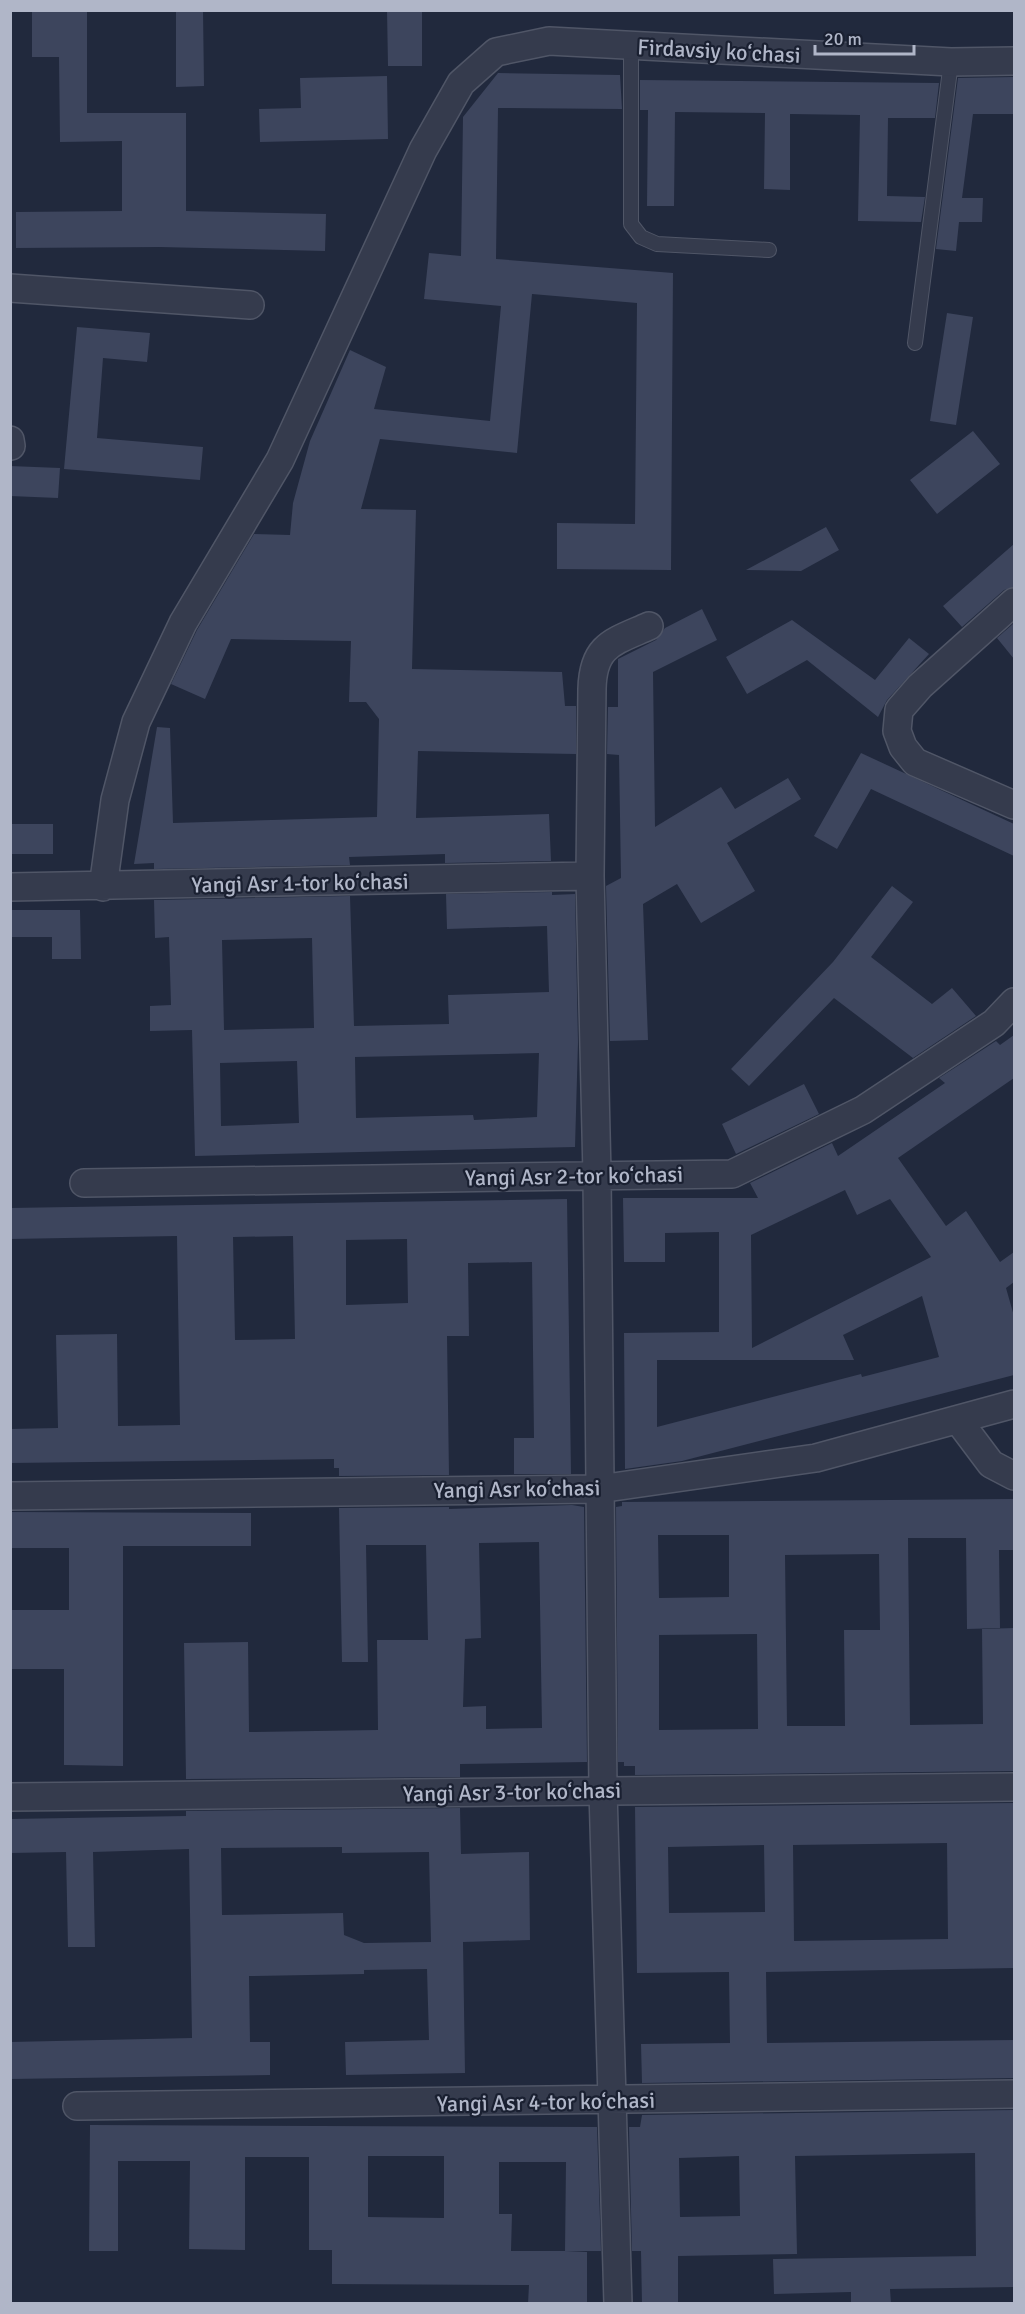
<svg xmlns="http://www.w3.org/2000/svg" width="1025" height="2314" viewBox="0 0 1025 2314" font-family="Signika,sans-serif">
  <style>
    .building { fill: #3d455d; fill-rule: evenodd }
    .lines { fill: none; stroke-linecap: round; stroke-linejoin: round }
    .lane-casing { stroke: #505667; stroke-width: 16 }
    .street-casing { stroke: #505667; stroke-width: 30 }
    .lane { stroke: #353b4d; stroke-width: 14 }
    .street { stroke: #353b4d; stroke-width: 27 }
    .labels { text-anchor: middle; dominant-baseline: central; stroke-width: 4.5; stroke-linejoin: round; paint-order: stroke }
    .street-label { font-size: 22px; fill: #b0b6c8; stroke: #1a2031 }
  </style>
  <rect width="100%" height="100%" fill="#21293d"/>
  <path class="building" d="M 32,10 L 87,10 L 87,113 L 186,113 L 186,211 L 326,214 L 325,251 L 160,247 L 16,248 L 16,212 L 122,211 L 122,141 L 60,142 L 59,57 L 32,57 Z
    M 176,10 L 203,10 L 204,86 L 176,87 Z
    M 387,10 L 422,10 L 422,66 L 388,66 Z
    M 498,73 L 620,75 L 622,109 L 498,108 L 496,259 L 673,273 L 671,570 L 557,569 L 557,523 L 635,524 L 637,303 L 532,294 L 517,453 L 380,439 L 361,509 L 416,510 L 412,669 L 562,672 L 565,706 L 576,706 L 576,754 L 418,751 L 416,818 L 549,814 L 551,861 L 445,863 L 445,854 L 349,857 L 350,865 L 154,869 L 154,863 L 134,864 L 157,727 L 170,728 L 173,823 L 377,817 L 379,719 L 366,702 L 349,702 L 351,641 L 231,639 L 205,699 L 171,684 L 197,630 L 254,534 L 290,535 L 293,503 L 310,441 L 350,350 L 386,367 L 374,409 L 490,421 L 501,306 L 424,299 L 429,253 L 461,256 L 463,117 Z
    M 387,76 L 388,139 L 260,142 L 259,109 L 301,108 L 300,78 Z
    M 1014,77 L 1014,114 L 973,114 L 962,198 L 983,198 L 982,222 L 959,222 L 956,251 L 936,249 L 958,78 Z
    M 640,80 L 939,83 L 935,118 L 888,118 L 887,196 L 925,197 L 921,222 L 858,221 L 860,115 L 790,114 L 790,190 L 764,189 L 765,113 L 675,112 L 674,206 L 647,206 L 648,110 L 640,110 Z
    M 947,313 L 973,317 L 956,425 L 930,421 Z
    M 77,327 L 150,333 L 147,362 L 103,358 L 97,438 L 203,447 L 200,480 L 64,469 Z
    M 973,431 L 1000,464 L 937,514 L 910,480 Z
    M 10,466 L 60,468 L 58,498 L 10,496 Z
    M 826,527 L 839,550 L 801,571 L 746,570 Z
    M 1014,544 L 1014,587 L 1004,590 L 962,627 L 943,606 Z
    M 702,609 L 717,640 L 653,672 L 655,827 L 721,787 L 735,809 L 788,778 L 801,799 L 727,843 L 755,891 L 701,923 L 677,884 L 643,904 L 648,1040 L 610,1041 L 606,886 L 621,878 L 619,755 L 607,754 L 608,707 L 618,707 L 618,659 L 656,640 L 665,628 Z
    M 792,620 L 875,680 L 909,638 L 929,654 L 887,700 L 878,717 L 807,660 L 747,694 L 726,657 Z
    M 1014,623 L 1014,659 L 997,638 Z
    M 861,753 L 1014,824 L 1014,856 L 871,789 L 837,849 L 814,836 Z
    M 10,824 L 53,824 L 53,854 L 10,854 Z
    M 892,886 L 913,902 L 871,957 L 932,1004 L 952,988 L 976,1016 L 913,1058 L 834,998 L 749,1086 L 731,1069 L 833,962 Z
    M 552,892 L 552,895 L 575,894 L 578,1042 L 575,1147 L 195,1156 L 192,1030 L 150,1031 L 150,1006 L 171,1005 L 169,937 L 155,938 L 154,900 L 350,896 L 354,1026 L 449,1024 L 448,995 L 549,992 L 547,926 L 447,929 L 446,894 ZM 312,938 L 314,1028 L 224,1030 L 222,940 ZM 539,1053 L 537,1117 L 474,1120 L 473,1115 L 356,1118 L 355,1057 ZM 297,1061 L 299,1123 L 221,1126 L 220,1063 Z
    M 10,910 L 80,910 L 81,959 L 52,959 L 52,937 L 10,937 Z
    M 1014,1035 L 1014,1078 L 898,1158 L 946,1226 L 966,1211 L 1000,1262 L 1014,1252 L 1014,1282 L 1006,1288 L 1014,1316 L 1014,1375 L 682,1461 L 625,1469 L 624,1333 L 719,1332 L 719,1232 L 665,1233 L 665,1262 L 624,1262 L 623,1198 L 758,1198 L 750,1183 L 832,1143 L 838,1156 L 945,1083 L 939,1078 L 996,1041 L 1000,1045 ZM 845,1190 L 857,1215 L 890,1199 L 931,1257 L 752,1348 L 751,1235 ZM 922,1296 L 939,1357 L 862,1377 L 861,1374 L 657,1427 L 657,1360 L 854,1360 L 843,1335 Z
    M 804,1084 L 819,1114 L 736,1154 L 722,1124 Z
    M 567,1199 L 571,1474 L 514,1474 L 514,1438 L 534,1438 L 532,1262 L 468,1263 L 469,1336 L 447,1336 L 449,1475 L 339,1476 L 339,1468 L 334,1468 L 334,1459 L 10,1463 L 10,1429 L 58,1428 L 56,1335 L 117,1334 L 118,1426 L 180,1425 L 177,1236 L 10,1239 L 10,1208 ZM 293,1236 L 295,1339 L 235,1340 L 233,1237 ZM 407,1239 L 408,1303 L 346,1305 L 346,1240 Z
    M 1014,1499 L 1014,1550 L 999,1550 L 1000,1628 L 967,1629 L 966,1538 L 908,1538 L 910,1725 L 983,1724 L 982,1629 L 1014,1628 L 1014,1771 L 635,1775 L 635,1766 L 624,1766 L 624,1762 L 618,1762 L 616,1507 L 622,1506 L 622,1502 ZM 658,1535 L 729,1535 L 729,1597 L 659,1598 ZM 879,1554 L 880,1630 L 844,1630 L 845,1726 L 787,1726 L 785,1555 ZM 757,1634 L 758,1729 L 659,1730 L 659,1635 Z
    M 572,1505 L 584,1507 L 587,1762 L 460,1764 L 460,1777 L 186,1779 L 184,1643 L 248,1642 L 249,1732 L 378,1730 L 377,1640 L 428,1640 L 426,1545 L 366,1545 L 368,1662 L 342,1662 L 339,1508 L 449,1507 L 449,1509 ZM 539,1542 L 542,1728 L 486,1729 L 486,1706 L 463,1707 L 465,1639 L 481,1638 L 479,1543 Z
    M 10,1512 L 251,1513 L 251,1546 L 123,1546 L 123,1766 L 64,1765 L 64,1669 L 10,1669 L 10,1610 L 69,1610 L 69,1548 L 10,1548 Z
    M 1014,1803 L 1014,1968 L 766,1972 L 767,2043 L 1014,2040 L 1014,2078 L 642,2083 L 641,2044 L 730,2043 L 729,1972 L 637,1973 L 635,1807 ZM 947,1843 L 948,1939 L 794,1941 L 793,1845 ZM 764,1845 L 765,1912 L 669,1913 L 668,1847 Z
    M 460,1808 L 461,1854 L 529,1852 L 530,1940 L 463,1942 L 465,2073 L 346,2075 L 345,2042 L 429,2040 L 427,1969 L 364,1970 L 364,1974 L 249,1976 L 250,2042 L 270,2042 L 270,2075 L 10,2079 L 10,2042 L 192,2038 L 189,1849 L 93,1852 L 95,1947 L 68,1947 L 66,1852 L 10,1853 L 10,1819 L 186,1816 L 186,1811 ZM 342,1847 L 342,1853 L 429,1852 L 431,1942 L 364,1943 L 344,1935 L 343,1913 L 222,1915 L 221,1848 Z
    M 1014,2110 L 1014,2287 L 890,2289 L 891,2304 L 851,2304 L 851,2292 L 774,2294 L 773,2259 L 976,2256 L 975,2153 L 795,2156 L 797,2254 L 678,2256 L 678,2304 L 642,2304 L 641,2251 L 632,2251 L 629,2127 L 640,2127 L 642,2115 ZM 739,2156 L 740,2216 L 680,2217 L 679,2158 Z
    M 90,2125 L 597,2127 L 601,2251 L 565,2251 L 587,2252 L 587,2304 L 528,2304 L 529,2285 L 332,2284 L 332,2250 L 309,2250 L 309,2157 L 245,2157 L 245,2250 L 189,2249 L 190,2161 L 118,2161 L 118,2251 L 89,2251 ZM 368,2156 L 444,2156 L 444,2218 L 368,2217 ZM 499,2162 L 566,2162 L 565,2251 L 511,2251 L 512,2214 L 499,2214 Z"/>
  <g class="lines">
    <g class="lane-casing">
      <path id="lane" d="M 631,46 L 631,224 L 641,237 L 657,244 L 769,250
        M 915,343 L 951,62"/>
    </g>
    <g class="street-casing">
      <path id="street" d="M 10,288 L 250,305
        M 10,440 L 11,446
        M 1014,602 L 920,686 L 899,710 L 897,731 L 903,747 L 915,762 L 1014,805
        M 10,887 L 590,876
        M 103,887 L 115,800 L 136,722 L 183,623 L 280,460 L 423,150 L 461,83 L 496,52 L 549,41 L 951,62 L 1014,61
        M 84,1183 L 732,1174 L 863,1110 L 994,1023 L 1014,1002
        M 958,1420 L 991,1464 L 1014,1476
        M 10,1496 L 599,1489 L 816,1458 L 1014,1404
        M 10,1797 L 1014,1787
        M 77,2106 L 1014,2094
        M 618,2304 L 603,1791 L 597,1175 L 590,876 L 592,689 C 593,645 613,642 649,626"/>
    </g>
    <use href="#lane" class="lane"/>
    <use href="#street" class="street"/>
  </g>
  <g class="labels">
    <g class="street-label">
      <text transform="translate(719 51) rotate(3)">Firdavsiy koʻchasi</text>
      <text transform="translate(300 883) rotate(-1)">Yangi Asr 1-tor koʻchasi</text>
      <text transform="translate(574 1176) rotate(-1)">Yangi Asr 2-tor koʻchasi</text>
      <text transform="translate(517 1489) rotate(-1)">Yangi Asr koʻchasi</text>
      <text transform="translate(512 1792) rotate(-1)">Yangi Asr 3-tor koʻchasi</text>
      <text transform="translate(546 2102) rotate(-1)">Yangi Asr 4-tor koʻchasi</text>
    </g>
  </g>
  <rect width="1025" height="2314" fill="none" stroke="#b0b6c8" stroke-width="24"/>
  <path d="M815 45v9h99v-9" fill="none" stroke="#b0b6c8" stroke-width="3"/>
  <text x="824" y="45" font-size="18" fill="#b0b6c8" stroke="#1a2031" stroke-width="4.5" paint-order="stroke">20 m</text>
</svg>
